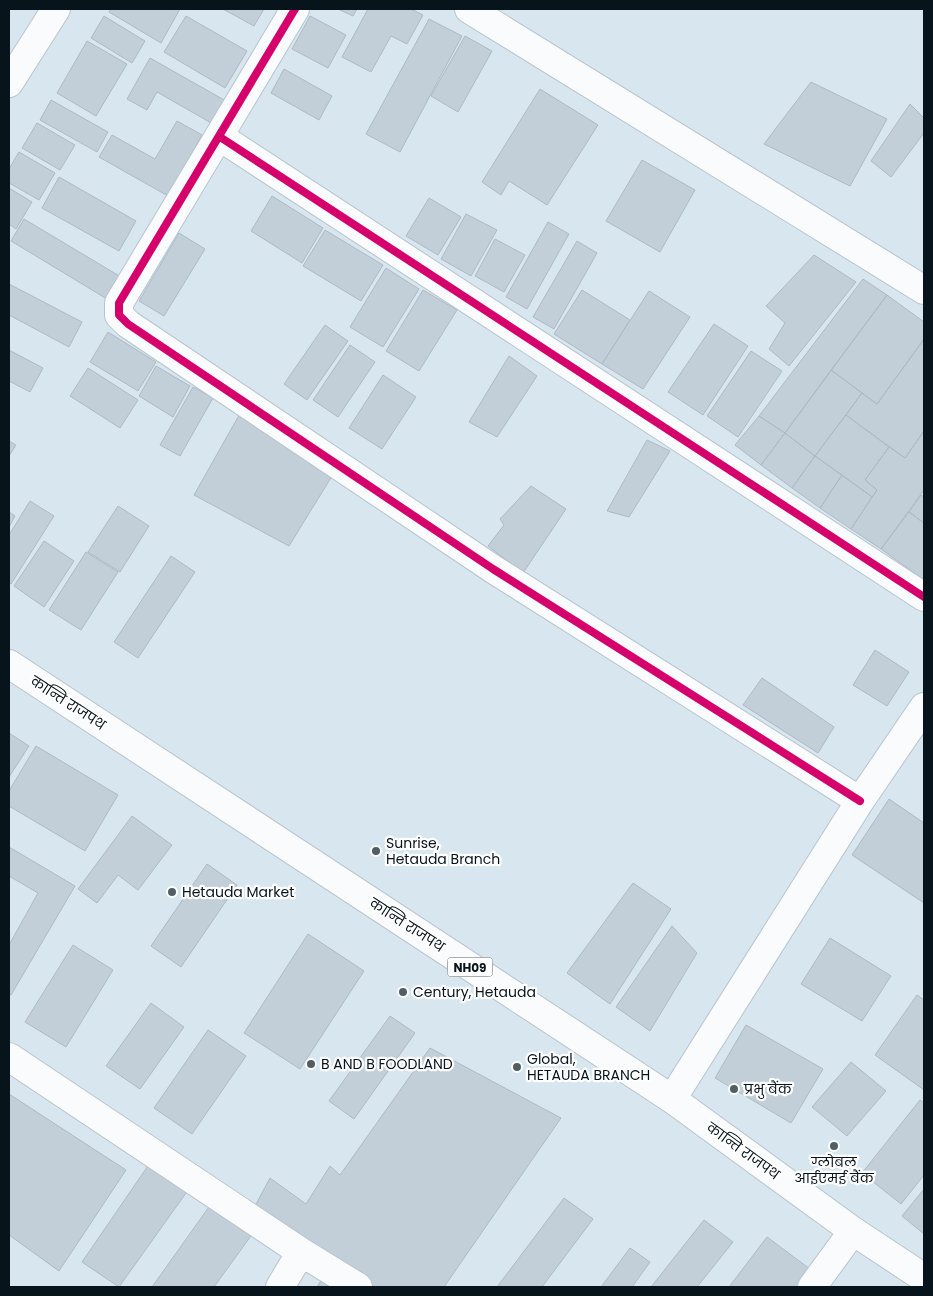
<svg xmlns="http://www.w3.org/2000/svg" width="933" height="1296" viewBox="0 0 933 1296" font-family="Poppins,'Noto Sans Devanagari',sans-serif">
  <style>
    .building { fill: #c2cfd8; stroke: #aebac3 }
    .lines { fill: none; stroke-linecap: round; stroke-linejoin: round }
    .minor-casing { stroke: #b8c4cd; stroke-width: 30 }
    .major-casing { stroke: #b8c4cd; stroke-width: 30 }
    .minor { stroke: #f9fbfd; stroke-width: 28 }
    .major { stroke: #f9fbfd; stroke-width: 28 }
    .cycleway-casing { stroke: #fff; stroke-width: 11 }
    .cycleway { stroke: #d6006c; stroke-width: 8 }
    .poi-dot { fill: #515e66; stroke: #fff; stroke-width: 2 }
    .labels { text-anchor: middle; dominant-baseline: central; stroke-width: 4.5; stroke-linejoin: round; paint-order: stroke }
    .shield { fill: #fff; stroke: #525a60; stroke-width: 1 }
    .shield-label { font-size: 12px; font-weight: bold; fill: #08141c }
    .street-label { font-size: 14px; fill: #08141c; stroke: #fff }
    .poi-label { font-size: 14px; fill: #08141c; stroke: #fff; text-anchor: start }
  </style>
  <rect width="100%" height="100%" fill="#d8e6f0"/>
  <path class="building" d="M 111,9 L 180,9 L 161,43 L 109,12 Z
    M 223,9 L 264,9 L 254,26 Z
    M 338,9 L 357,9 L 353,16 Z
    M 368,9 L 411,9 L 423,15 L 407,44 L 391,36 L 371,72 L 342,57 Z
    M 104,16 L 145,41 L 132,63 L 91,38 Z
    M 186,16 L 247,51 L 225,88 L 164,52 Z
    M 310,16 L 346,35 L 328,68 L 292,49 Z
    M 429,19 L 462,36 L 400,152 L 366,134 Z
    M 465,36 L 492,51 L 458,112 L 431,96 Z
    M 87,41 L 127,64 L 96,116 L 57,93 Z
    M 150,58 L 226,101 L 213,124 L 157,92 L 147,110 L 127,99 Z
    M 284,69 L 332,96 L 319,120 L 271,93 Z
    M 811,82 L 887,119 L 850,186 L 764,144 Z
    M 540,89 L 598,125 L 547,205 L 509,181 L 501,195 L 482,182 Z
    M 51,100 L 108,132 L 97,152 L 40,120 Z
    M 910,104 L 924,118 L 924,133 L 891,177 L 871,161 Z
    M 177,121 L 202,135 L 168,196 L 99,157 L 112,135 L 155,159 Z
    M 37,123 L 75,145 L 60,170 L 22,148 Z
    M 19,152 L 55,173 L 39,200 L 9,183 L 9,169 Z
    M 642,160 L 695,190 L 660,252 L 606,221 Z
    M 59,177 L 136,221 L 119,251 L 42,208 Z
    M 9,188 L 32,202 L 16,229 L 9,224 Z
    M 272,196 L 323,228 L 302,263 L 251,231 Z
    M 429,198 L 461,217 L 438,255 L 406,236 Z
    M 466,214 L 497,230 L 471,276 L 441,259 Z
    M 24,219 L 121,277 L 107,299 L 11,241 Z
    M 548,222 L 569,234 L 527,309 L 506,297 Z
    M 325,230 L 383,265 L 361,301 L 303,266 Z
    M 179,233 L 205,249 L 164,316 L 139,301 Z
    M 495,239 L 525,255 L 504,292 L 475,276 Z
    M 577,241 L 597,253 L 554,329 L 533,317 Z
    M 814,255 L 856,282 L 789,366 L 769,349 L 785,323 L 766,306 Z
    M 386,268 L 419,289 L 383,347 L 350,327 Z
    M 863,279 L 887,295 L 785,433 L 759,416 Z
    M 9,284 L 82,322 L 69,347 L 9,315 Z
    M 423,290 L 457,310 L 419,371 L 386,351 Z
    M 582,290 L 630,320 L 602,364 L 554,334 Z
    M 649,291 L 690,317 L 643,389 L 602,364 Z
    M 887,295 L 924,322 L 924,339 L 877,404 L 831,370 Z
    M 714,324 L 748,346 L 703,415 L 668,392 Z
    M 325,325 L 348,341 L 307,400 L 284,384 Z
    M 108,332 L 156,362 L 138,391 L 90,362 Z
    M 924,339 L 924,431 L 905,458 L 846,415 L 862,393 L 877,404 Z
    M 350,345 L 375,362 L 338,417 L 313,400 Z
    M 9,350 L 43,368 L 30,392 L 9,381 Z
    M 751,351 L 782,371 L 738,437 L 707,416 Z
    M 509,356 L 537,376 L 497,437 L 469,422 Z
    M 156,366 L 190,386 L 173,417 L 139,396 Z
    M 88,368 L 138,400 L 120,428 L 70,396 Z
    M 831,370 L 862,393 L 815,456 L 785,433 Z
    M 383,375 L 416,397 L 382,449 L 349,428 Z
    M 193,387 L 213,398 L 180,456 L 160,445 Z
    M 242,410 L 337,468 L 289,546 L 194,495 Z
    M 846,415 L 889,447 L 865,480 L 877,490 L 872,497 L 815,456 Z
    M 759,416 L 785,433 L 761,465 L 735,445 Z
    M 924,431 L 924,490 L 881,549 L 851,529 L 877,490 L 865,480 L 889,447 L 905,458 Z
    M 785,433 L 815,456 L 792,488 L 761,465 Z
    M 647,440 L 670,451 L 629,517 L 607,511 Z
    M 9,441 L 16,445 L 9,456 Z
    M 815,456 L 842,475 L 820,508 L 792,488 Z
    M 842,475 L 872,497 L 851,529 L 820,508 Z
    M 531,486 L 566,509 L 523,573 L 488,546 L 504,525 L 500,519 Z
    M 921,495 L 924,497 L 924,523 L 909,512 Z
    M 30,501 L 54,516 L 11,584 L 9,583 L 9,535 Z
    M 118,506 L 149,526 L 120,572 L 88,552 Z
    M 9,512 L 15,516 L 9,527 Z
    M 909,512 L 924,523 L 924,580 L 881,549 Z
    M 44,541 L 74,561 L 44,607 L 14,586 Z
    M 86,552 L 118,572 L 81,630 L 49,610 Z
    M 171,556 L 195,572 L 138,658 L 114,642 Z
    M 875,650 L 909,672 L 887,706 L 853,685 Z
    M 762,678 L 834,727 L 818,753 L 743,705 Z
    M 9,733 L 29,746 L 9,777 Z
    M 36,746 L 118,795 L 85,851 L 9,806 L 9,791 Z
    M 889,799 L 924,823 L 924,903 L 852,855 Z
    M 132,816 L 172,845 L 138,890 L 118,875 L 97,903 L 78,889 Z
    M 9,847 L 75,886 L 11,995 L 9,994 L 9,945 L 38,893 L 9,876 Z
    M 207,864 L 237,885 L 181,967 L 151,946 Z
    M 633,883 L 671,909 L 610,1004 L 567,973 Z
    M 672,926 L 697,953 L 650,1031 L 616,1007 Z
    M 308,934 L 364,971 L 300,1069 L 244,1033 Z
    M 830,938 L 891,976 L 862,1021 L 801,984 Z
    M 73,945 L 113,970 L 66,1047 L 25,1022 Z
    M 917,995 L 924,1000 L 924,1090 L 875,1055 Z
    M 151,1003 L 184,1027 L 140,1089 L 106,1066 Z
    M 390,1016 L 415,1033 L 354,1119 L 329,1101 Z
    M 746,1025 L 823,1069 L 791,1123 L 715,1078 Z
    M 208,1030 L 246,1056 L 192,1134 L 154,1108 Z
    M 430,1048 L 561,1118 L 444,1287 L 375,1287 L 255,1206 L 270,1178 L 306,1204 L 330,1166 L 340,1175 Z
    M 851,1062 L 886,1091 L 847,1136 L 812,1107 Z
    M 9,1094 L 126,1170 L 59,1271 L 9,1235 Z
    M 920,1100 L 924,1103 L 924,1175 L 901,1204 L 862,1173 Z
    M 152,1160 L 191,1186 L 119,1287 L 82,1262 Z
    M 924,1189 L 924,1234 L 902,1216 Z
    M 564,1198 L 593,1219 L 542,1287 L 497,1287 Z
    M 211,1204 L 253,1233 L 214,1287 L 152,1287 Z
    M 704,1220 L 733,1242 L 697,1287 L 651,1287 Z
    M 767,1237 L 814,1272 L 802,1287 L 729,1287 Z
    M 630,1248 L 650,1262 L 632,1287 L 601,1287 Z
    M 322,1279 L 334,1287 L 317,1287 Z"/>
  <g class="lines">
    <g class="minor-casing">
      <path id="minor" d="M 295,9 L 119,303 L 119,315 L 128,324 L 493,569 L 860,801
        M 469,9 L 924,290
        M 220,137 L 924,597
        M 9,1057 L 301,1252 L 358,1287
        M 672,1099 L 860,801 L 924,707
        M 280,1287 L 301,1252
        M 812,1287 L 853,1231"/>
    </g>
    <g class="major-casing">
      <path id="major" d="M 9,83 L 56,9
        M 9,664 L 672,1099 L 853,1231 L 924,1278"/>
    </g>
    <use href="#minor" class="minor"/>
    <use href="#major" class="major"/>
    <g class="cycleway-casing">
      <path id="cycleway" d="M 295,9 L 119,303 L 119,315 L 128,324 L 493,569 L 860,801
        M 220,137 L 924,597"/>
    </g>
    <use href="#cycleway" class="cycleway"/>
  </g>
  <g class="poi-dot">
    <circle cx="376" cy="851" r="5"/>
    <circle cx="172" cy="892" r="5"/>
    <circle cx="403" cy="992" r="5"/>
    <circle cx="311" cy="1064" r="5"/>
    <circle cx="517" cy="1067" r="5"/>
    <circle cx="734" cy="1089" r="5"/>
    <circle cx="834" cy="1146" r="5"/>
  </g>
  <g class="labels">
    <rect class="shield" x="447.5" y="957.5" width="45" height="19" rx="4"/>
    <g class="shield-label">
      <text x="470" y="967">NH09</text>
    </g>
    <g class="street-label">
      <text transform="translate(68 703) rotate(33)">कान्ति राजपथ</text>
      <text transform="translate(407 925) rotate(33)">कान्ति राजपथ</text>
      <text transform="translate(743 1151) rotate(36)">कान्ति राजपथ</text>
    </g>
    <g class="poi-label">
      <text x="386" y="843">Sunrise,<tspan x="386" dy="16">Hetauda Branch</tspan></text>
      <text x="182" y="892">Hetauda Market</text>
      <text x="413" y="992">Century, Hetauda</text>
      <text x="527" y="1059">Global,<tspan x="527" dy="16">HETAUDA BRANCH</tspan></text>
      <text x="321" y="1064">B AND B FOODLAND</text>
      <text x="744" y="1089">प्रभु बैंक</text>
      <text x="834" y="1162" text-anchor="middle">ग्लोबल<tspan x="834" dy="16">आईएमई बैंक</tspan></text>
    </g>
  </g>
  <rect width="933" height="1296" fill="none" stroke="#08141c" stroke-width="20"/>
</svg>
